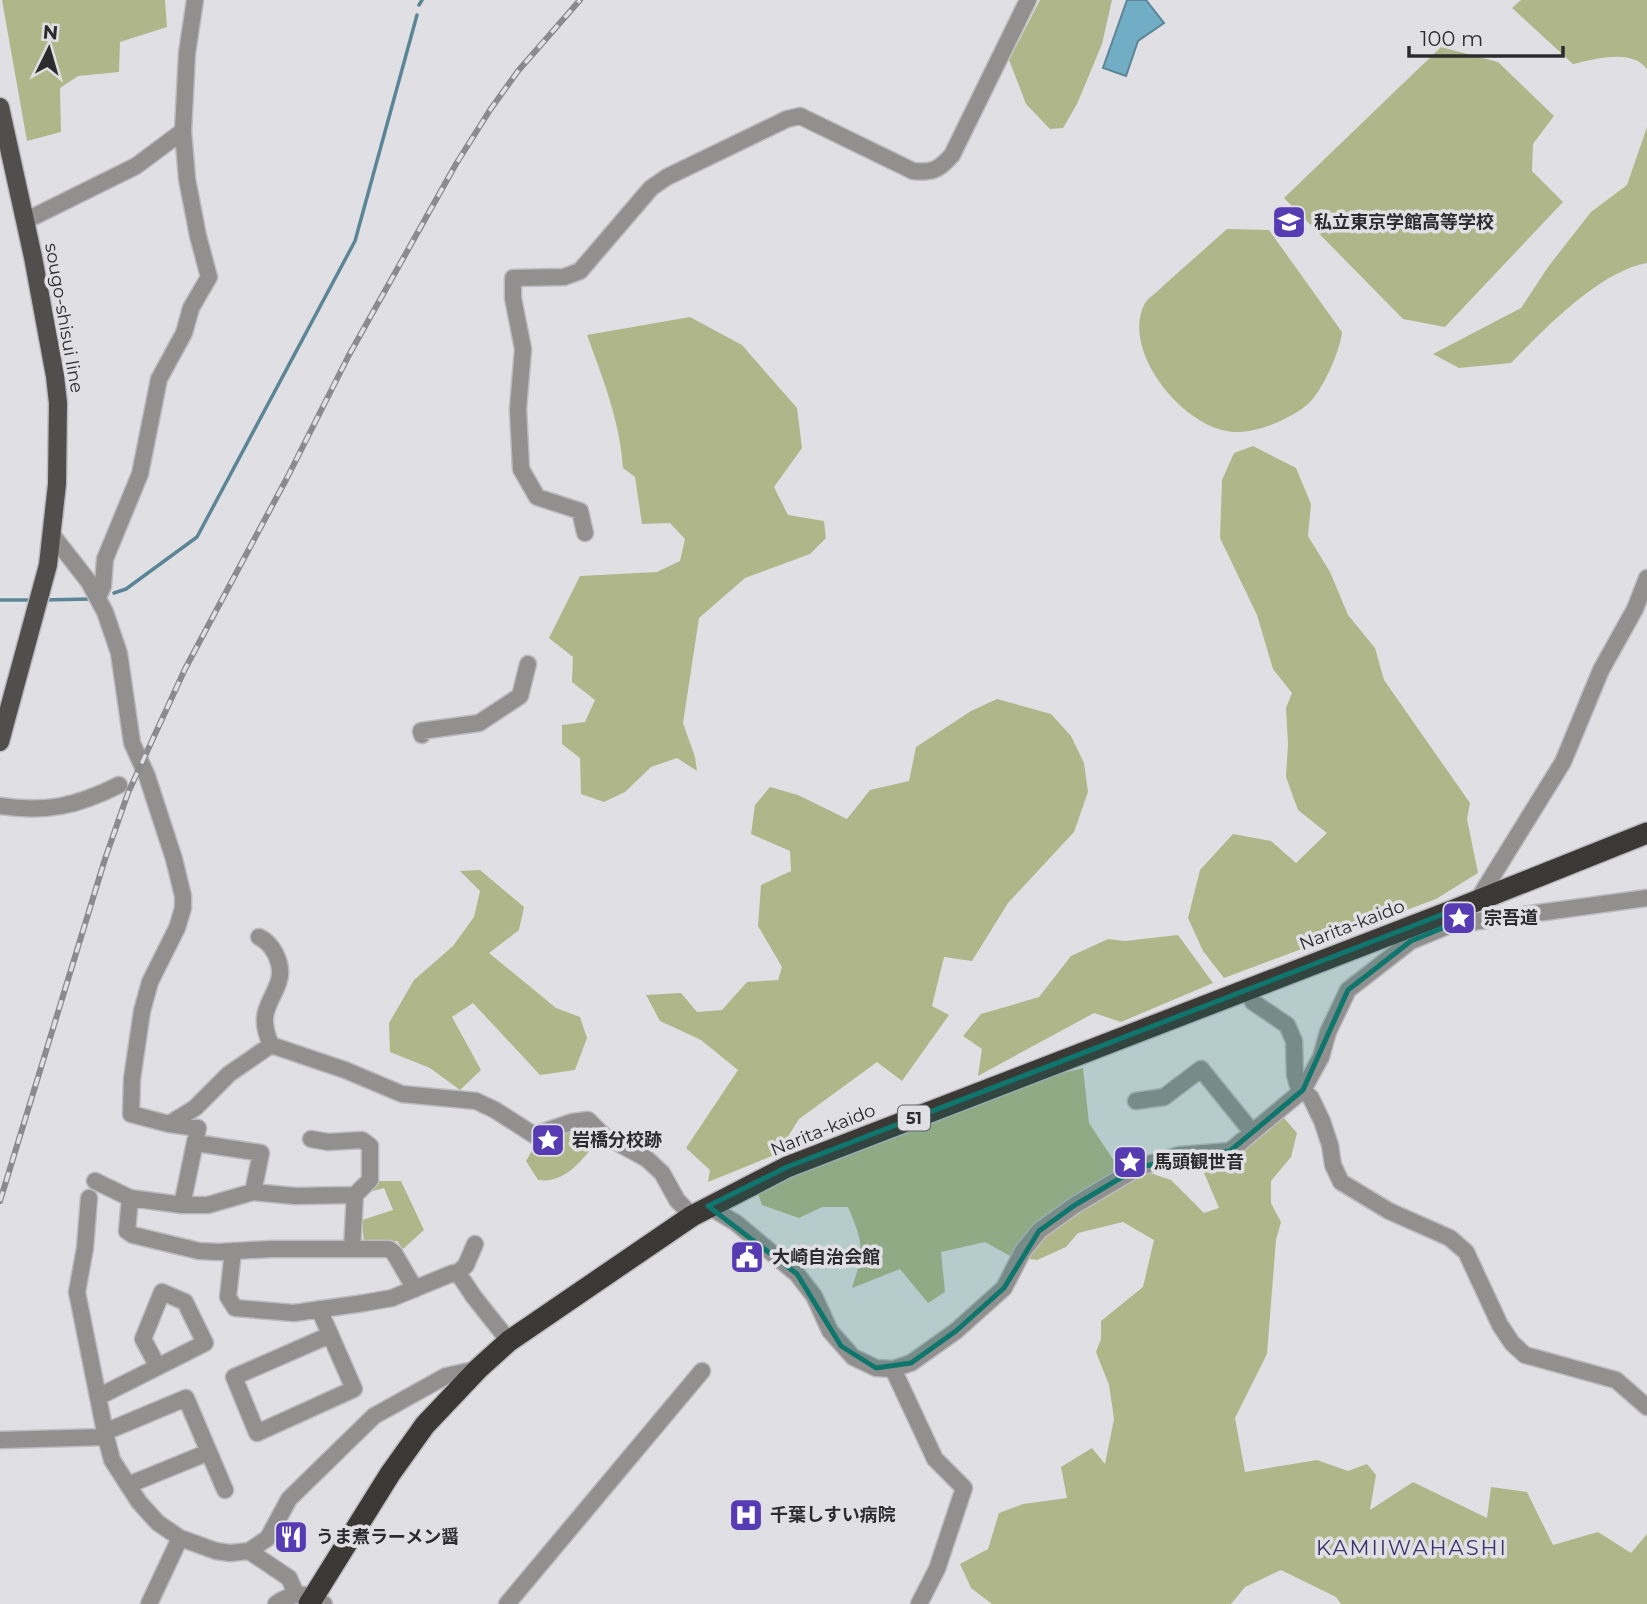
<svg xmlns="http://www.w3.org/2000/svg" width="1647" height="1604" viewBox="0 0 1647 1604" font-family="Montserrat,'Noto Sans JP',sans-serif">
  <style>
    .green { fill: #afb78a }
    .water { fill: #71adc4; stroke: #5c8697; stroke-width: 2 }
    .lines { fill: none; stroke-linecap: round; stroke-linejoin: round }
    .stream { stroke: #5c8697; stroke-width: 3.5 }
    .minor-casing { stroke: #bcbcc0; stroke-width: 19 }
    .major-casing { stroke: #bcbcc0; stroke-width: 21 }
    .highway-casing { stroke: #bcbcc0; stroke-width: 24 }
    .minor { stroke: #92908f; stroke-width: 16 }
    .major { stroke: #514f4d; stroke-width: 18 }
    .highway { stroke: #3b3936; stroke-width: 21 }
    .rail-casing { stroke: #8b8b8e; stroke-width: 6 }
    .rail { stroke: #e0e0e4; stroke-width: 3.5; stroke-dasharray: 10; stroke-linecap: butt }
    .marked { fill: #0f766e; fill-opacity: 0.2; stroke: #0f766e; stroke-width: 5; stroke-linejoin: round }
    .labels { text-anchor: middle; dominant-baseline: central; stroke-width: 7; stroke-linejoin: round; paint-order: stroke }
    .shield { fill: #e0e0e4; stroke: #626265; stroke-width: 2 }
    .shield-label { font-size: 16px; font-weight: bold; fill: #2c2c2e }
    .poi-label { font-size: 18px; font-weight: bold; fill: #2c2c2e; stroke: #e0e0e4; text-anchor: start }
    .street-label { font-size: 18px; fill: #2c2c2e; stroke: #e0e0e4 }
    .quarter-label { font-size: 21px; letter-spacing: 2px; fill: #3b326d; stroke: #e0e0e4 }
  </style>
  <rect width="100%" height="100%" fill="#e0e0e4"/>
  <path class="green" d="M 2,0 L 165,0 L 167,27 L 120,42 L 119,72 L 78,76 L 60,88 L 61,132 L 27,141 Z
    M 1040,0 L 1112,0 L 1102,44 L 1077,104 L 1063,128 L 1050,129 L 1026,104 L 1009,60 Z
    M 1521,0 L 1647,0 L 1647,69 C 1632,48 1594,59 1573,64 L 1512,8 Z
    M 1441,47 L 1498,62 L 1554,116 L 1533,144 L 1532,171 L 1563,202 L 1445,327 L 1403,319 L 1284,198 Z
    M 1647,127 L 1647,263 C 1600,271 1544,329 1511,363 L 1459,368 L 1433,354 L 1521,308 L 1548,267 L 1591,212 L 1627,185 Z
    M 1227,229 L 1269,230 L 1342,332 C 1340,351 1323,390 1309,403 C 1293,418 1257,433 1235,432 C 1186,431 1121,353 1144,305 C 1147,298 1158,292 1163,286 C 1184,267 1206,248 1227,229 Z
    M 690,317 L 742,345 L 797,408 L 802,448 L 774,487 L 788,515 L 824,521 L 826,538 L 810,554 L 745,578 L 699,618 L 683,723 L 695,757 L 697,771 L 677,758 L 651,767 L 625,792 L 604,802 L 581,794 L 580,758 L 562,744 L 562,725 L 585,722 L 595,700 L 572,682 L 573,657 L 549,638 L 580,576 L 657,572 L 680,561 L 685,539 L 670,523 L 642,524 L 635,477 L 623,468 C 620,421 603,379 587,335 Z
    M 1253,446 L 1296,468 L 1311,504 L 1308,536 L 1330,572 L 1348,615 L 1375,648 L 1384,680 L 1470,803 L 1467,819 L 1478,873 L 1436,899 L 1224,978 L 1203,951 L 1188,918 L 1200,870 L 1233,834 L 1271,841 L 1296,863 L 1327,833 L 1298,810 L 1286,777 L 1288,744 L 1286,708 L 1292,693 L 1273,669 L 1257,615 L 1220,538 L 1222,480 L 1234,453 Z
    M 997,699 L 1051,714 L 1071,736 L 1084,763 L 1088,792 L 1074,832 L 1008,903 L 972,961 L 944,957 L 932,1006 L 949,1015 L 902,1081 L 877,1062 L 799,1119 L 777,1154 L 708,1182 L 710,1170 L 686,1148 L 738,1070 L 701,1040 L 660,1021 L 646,995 L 681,993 L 697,1012 L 722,1010 L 747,982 L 778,980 L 782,967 L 758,926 L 761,885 L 791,871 L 790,851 L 751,834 L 755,805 L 770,787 L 798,795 L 847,819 L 870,790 L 909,781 L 916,747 L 971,711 Z
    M 480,870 L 524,907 L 519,930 L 489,953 L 556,1008 L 580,1017 L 587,1038 L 575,1070 L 540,1075 L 473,1003 L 452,1017 L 481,1070 L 460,1090 L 430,1068 L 390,1052 L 389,1023 L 414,980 L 453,946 L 474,917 L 480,891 L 460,871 Z
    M 1178,935 L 1213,983 L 1121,1022 L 1094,1013 L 978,1076 L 982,1049 L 963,1036 L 981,1014 L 1039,997 L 1071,956 L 1108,939 L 1125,941 Z
    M 1083,1068 L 1089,1123 L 1114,1161 L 1171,1180 L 1204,1213 L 1219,1208 L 1199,1161 L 1284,1118 L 1297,1133 L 1291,1157 L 1271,1181 L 1271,1203 L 1281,1222 L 1276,1240 L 1267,1354 L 1235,1418 L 1245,1472 L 1317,1460 L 1348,1471 L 1367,1464 L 1376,1475 L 1370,1510 L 1413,1482 L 1487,1518 L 1491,1487 L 1527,1492 L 1553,1545 L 1598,1532 L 1631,1553 L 1647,1534 L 1647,1604 L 1341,1604 L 1336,1597 L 1281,1570 L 1245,1587 L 1231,1604 L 992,1604 L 971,1588 L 960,1564 L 988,1549 L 999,1513 L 1023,1504 L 1067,1498 L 1061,1467 L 1092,1448 L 1105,1464 L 1114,1419 L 1109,1385 L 1096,1352 L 1101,1339 L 1101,1321 L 1143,1287 L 1154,1240 L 1123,1222 L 1078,1233 L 1066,1247 L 1037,1260 L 1012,1257 L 985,1242 L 941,1252 L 945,1292 L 928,1303 L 900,1269 L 852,1288 C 864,1251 864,1244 848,1207 L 822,1207 L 799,1218 L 762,1205 L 757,1191 L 1009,1087 Z
    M 585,1128 L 599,1139 C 583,1158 567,1184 538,1180 L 526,1161 L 538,1140 Z
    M 376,1181 L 401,1181 L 424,1230 L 403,1249 L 397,1241 L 364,1242 L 362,1220 L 393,1210 L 384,1188 L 366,1193 Z"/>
  <path class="water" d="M 1127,0 L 1146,0 L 1164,23 L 1138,41 L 1126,76 L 1103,68 Z"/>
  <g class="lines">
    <path class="stream" d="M 419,5 L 422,0
      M 114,593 L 126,589 L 197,537 L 355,241 L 417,15
      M 0,600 L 32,600
      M 43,600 L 90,599"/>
    <g class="minor-casing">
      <path id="minor" d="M 25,221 L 136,166 L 183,131
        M 585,533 L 580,511 L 537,497 L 521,469 L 518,409 L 523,349 L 513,298 L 513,278 L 564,277 L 580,271 L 651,188 L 667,177 L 787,119 L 800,116 L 913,171 C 932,173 939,170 952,155 L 1028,0
        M 53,536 L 89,582 L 105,612 L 119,653 L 132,743 L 147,776 L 174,859 L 183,896 L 183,908 L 177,928 L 150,982 L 142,1011 L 132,1079 L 131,1114 L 169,1124 L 195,1108 L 229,1074 L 271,1045 L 345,1070 L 402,1094 L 476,1101 L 495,1110 L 534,1135 L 572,1122 L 588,1120 L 603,1135 L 647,1159 L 662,1173 L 677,1200 L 692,1216
        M 98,597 L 103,586 L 105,559 L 140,474 L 159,379 L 184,333 L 191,308 L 209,277 L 198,236 L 187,179 L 183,131 L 187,53 L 195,0
        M 422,735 L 421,731 L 479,723 L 520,696 L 528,664
        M 0,806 C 46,813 77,806 119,785
        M 1477,901 L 1563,762 L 1601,670 L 1635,609 L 1647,578
        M 259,937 C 272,943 281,960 280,975 C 279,989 266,1003 265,1017 C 264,1027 267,1036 271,1045
        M 1247,989 L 1253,1002 L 1287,1025 L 1294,1041 L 1295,1075 L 1300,1093
        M 1303,1090 L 1311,1098 L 1322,1121 L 1330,1145 L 1333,1165 L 1341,1182 L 1389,1211 L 1450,1238 L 1466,1252 L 1500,1325 L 1512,1343 L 1525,1355 L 1616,1380 L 1647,1407
        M 1136,1101 L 1164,1097 L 1201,1069 L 1252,1132
        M 169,1124 L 198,1128 L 182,1205
        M 311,1139 L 328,1142 L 362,1140 L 370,1146 L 370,1180 L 355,1195 L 352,1248
        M 196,1143 L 261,1153 L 253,1192
        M 95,1181 L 130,1198 L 182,1205 L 208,1205 L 253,1192 L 295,1196 L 355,1195
        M 89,1198 L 85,1248 L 77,1292 L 106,1437 L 112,1460 L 139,1502 L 158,1523 L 180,1538 L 216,1551 L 230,1553 L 249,1551 L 268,1538 L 289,1499 L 374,1416 L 446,1376 L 478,1369
        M 130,1198 L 127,1231 L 133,1235 L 199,1251 L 218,1252 L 271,1249 L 389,1249 L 394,1253 L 415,1289
        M 708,1206 L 736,1223 L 797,1274 L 814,1296 L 830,1331 L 853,1357 L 876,1368 L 893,1369 L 911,1363 L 956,1331 L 1004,1288 L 1023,1251 L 1039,1231 L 1075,1205 L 1139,1167 L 1179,1155 L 1230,1151 L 1303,1090 L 1321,1057 L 1328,1032 L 1348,990 L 1411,941 L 1450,925 L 1647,898
        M 233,1251 L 228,1297 L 235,1308 L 294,1313 L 364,1303 L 392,1298 L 453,1273 L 458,1273 L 466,1265 L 475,1244
        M 458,1273 L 474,1297 L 509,1341
        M 319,1309 L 354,1389 L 257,1433 L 234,1377 L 330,1335
        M 893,1369 L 935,1459 L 964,1488 L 937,1569 L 919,1604
        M 98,1397 L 205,1343 L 185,1302 L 162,1292 L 143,1339 L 158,1367
        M 105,1432 L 186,1398 L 225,1490
        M 0,1440 L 106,1437
        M 128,1485 L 209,1452
        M 249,1551 L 289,1578 L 296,1594
        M 149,1604 L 180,1538
        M 276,1604 C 292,1592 308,1591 324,1604
        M 507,1604 L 702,1371"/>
    </g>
    <g class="major-casing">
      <path id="major" d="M 0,107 L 33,257 L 55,376 L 58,403 L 57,484 L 48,565 L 0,742"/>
    </g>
    <g class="highway-casing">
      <path id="highway" d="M 309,1604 L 390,1474 L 425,1425 L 478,1369 L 509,1341 L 692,1216 L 787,1167 L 1454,910 L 1647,833"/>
    </g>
    <use href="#minor" class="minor"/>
    <use href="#major" class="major"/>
    <use href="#highway" class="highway"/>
    <g class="rail-casing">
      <path id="rail" d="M 0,1201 L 105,859 L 128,793 L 185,669 L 288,476 L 349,355 L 456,164 L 490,110 L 518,71 L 580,0"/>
    </g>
    <use href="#rail" class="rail"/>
  </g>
  <path class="marked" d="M 1454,910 L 1450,925 L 1411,941 L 1348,990 L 1303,1090 L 1230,1151 L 1139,1167 L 1075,1205 L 1039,1231 L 1004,1288 L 956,1331 L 911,1363 L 876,1368 L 841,1346 L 797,1274 L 708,1206 L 787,1167 Z"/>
  <defs>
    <g id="school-square" transform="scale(1.75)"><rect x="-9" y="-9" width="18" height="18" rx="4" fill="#563bb3" stroke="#e0e0e4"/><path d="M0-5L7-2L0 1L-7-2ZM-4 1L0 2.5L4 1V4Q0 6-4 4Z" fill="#fff"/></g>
    <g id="sight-square" transform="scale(1.75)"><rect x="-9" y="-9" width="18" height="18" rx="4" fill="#563bb3" stroke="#e0e0e4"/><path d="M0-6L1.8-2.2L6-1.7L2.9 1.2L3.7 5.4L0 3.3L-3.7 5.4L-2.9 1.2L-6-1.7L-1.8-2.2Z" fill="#fff"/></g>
    <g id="civic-square" transform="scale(1.75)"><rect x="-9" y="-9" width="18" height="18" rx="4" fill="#563bb3" stroke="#e0e0e4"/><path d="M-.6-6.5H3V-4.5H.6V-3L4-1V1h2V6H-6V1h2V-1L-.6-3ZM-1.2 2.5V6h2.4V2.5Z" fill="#fff"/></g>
    <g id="hospital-square" transform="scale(1.75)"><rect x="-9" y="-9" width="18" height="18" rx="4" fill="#563bb3" stroke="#e0e0e4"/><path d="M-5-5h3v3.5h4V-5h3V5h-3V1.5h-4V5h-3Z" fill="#fff"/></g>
    <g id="restaurant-square" transform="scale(1.75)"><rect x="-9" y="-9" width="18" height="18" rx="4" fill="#563bb3" stroke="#e0e0e4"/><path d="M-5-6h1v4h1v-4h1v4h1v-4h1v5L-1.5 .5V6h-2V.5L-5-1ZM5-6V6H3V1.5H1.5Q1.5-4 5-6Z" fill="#fff"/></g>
  </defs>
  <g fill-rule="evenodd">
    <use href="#school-square" x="1289" y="222"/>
    <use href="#sight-square" x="1459" y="918"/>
    <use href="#sight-square" x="548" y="1140"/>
    <use href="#sight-square" x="1130" y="1162"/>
    <use href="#civic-square" x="747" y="1257"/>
    <use href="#hospital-square" x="746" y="1515"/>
    <use href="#restaurant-square" x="291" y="1537"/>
  </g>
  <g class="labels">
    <rect class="shield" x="898" y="1105.5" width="32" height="25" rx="5"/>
    <g class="shield-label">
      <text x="914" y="1118">51</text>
    </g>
    <g class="poi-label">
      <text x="1314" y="222">私立東京学館高等学校</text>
      <text x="1484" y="918">宗吾道</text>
      <text x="572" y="1140">岩橋分校跡</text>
      <text x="1154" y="1162">馬頭観世音</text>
      <text x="772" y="1257">大崎自治会館</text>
      <text x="770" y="1515">千葉しすい病院</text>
      <text x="316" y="1537">うま煮ラーメン醤</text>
    </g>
    <g class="street-label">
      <text transform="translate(64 318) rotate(80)">sougo-shisui line</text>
      <text transform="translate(1352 925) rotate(-21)">Narita-kaido</text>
      <text transform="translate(823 1130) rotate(-22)">Narita-kaido</text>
    </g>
    <g class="quarter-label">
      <text x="1412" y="1547">KAMIIWAHASHI</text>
    </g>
  </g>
  <g transform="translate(49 49) rotate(5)" stroke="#e0e0e4" stroke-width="5" paint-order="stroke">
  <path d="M0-5L12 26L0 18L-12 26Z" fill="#2c2c2e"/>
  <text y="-10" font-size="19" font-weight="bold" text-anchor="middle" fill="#2c2c2e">N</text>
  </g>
  <path d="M1409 46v10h154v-10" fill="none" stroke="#2c2c2e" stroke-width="3.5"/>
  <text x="1420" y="46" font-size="21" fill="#2c2c2e" stroke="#e0e0e4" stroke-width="5" paint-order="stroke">100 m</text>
</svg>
